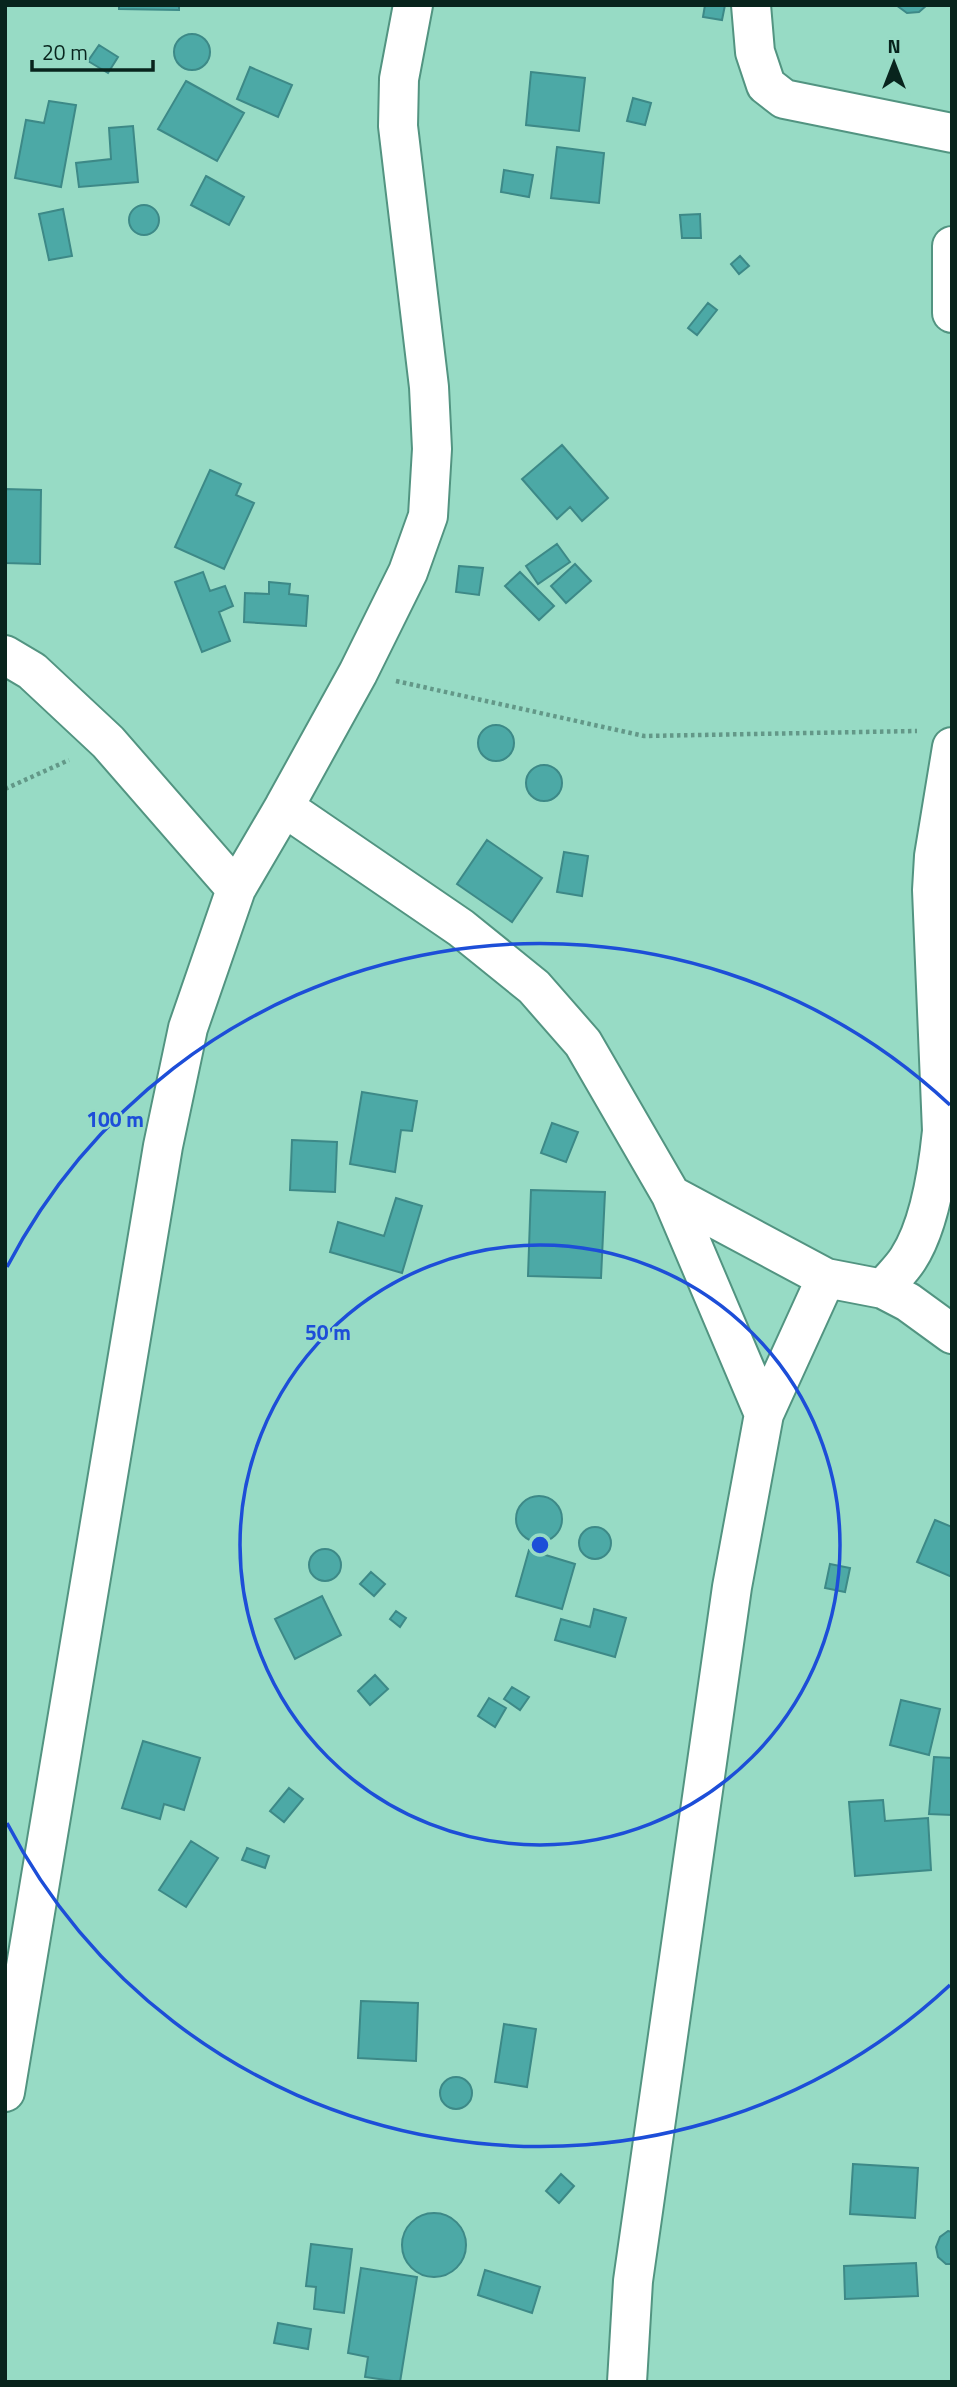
<svg xmlns="http://www.w3.org/2000/svg" width="957" height="2387" viewBox="0 0 957 2387" font-family="'Titillium Web',sans-serif">
  <style>
    .building { fill: #4ca9a6; stroke: #3d8987; stroke-width: 2 }
    .lines { fill: none; stroke-linecap: round; stroke-linejoin: round }
    .minor-casing { stroke: #529481; stroke-width: 42 }
    .path { stroke: #639888; stroke-width: 4.5; stroke-dasharray: 3.5 3.5; stroke-linecap: butt }
    .minor { stroke: #fff; stroke-width: 38 }
    .ring { fill: none; stroke: #1d4ed8; stroke-width: 3.5 }
    .centre { fill: #1d4ed8; stroke: #97dbc5; stroke-width: 3.5 }
    .ring-label { font-size: 21px; text-anchor: middle; font-weight: bold; fill: #1d4ed8; stroke: #97dbc5; stroke-width: 5; stroke-linejoin: round; paint-order: stroke }
  </style>
  <rect width="100%" height="100%" fill="#97dbc5"/>
  <path class="building" d="M 119,5 L 179,5 L 179,10 L 119,9 Z
    M 705,5 L 725,5 L 722,20 L 703,17 Z
    M 896,5 L 927,5 L 919,12 L 907,13 Z
    M174 52a18 18 0 1 1 36 0a18 18 0 1 1-36 0Z
    M 99,45 L 118,57 L 108,73 L 88,61 Z
    M 250,67 L 292,85 L 278,117 L 237,99 Z
    M 531,72 L 585,78 L 579,131 L 526,125 Z
    M 186,81 L 244,113 L 217,161 L 158,129 Z
    M 633,98 L 651,103 L 645,125 L 627,121 Z
    M 49,101 L 76,105 L 61,187 L 15,178 L 26,120 L 44,123 Z
    M 133,126 L 138,182 L 79,187 L 76,163 L 111,159 L 109,128 Z
    M 557,147 L 604,153 L 599,203 L 551,198 Z
    M 504,170 L 533,175 L 529,197 L 501,192 Z
    M 206,176 L 244,197 L 229,225 L 191,205 Z
    M129 220a15 15 0 1 1 30 0a15 15 0 1 1-30 0Z
    M 63,209 L 72,256 L 49,260 L 39,214 Z
    M 700,214 L 701,238 L 682,238 L 680,215 Z
    M 740,256 L 749,266 L 739,274 L 731,264 Z
    M 708,303 L 717,310 L 697,335 L 688,328 Z
    M 562,445 L 608,498 L 582,521 L 570,507 L 557,519 L 522,479 Z
    M 210,470 L 241,484 L 236,495 L 254,503 L 224,569 L 175,547 Z
    M 5,489 L 41,490 L 40,564 L 5,563 Z
    M 557,544 L 570,562 L 538,584 L 526,566 Z
    M 575,564 L 591,581 L 566,603 L 551,586 Z
    M 459,566 L 483,568 L 479,595 L 456,592 Z
    M 203,572 L 210,591 L 225,586 L 233,606 L 219,612 L 230,641 L 202,652 L 175,582 Z
    M 520,572 L 554,606 L 539,620 L 505,586 Z
    M 269,582 L 290,584 L 289,594 L 308,596 L 306,626 L 244,622 L 245,593 L 269,594 Z
    M478 743a18 18 0 1 1 36 0a18 18 0 1 1-36 0Z
    M526 783a18 18 0 1 1 36 0a18 18 0 1 1-36 0Z
    M 487,840 L 542,878 L 512,922 L 457,884 Z
    M 564,852 L 588,856 L 582,896 L 557,892 Z
    M 362,1092 L 417,1101 L 412,1131 L 401,1130 L 395,1172 L 350,1164 Z
    M 552,1123 L 578,1132 L 566,1162 L 541,1153 Z
    M 292,1140 L 337,1142 L 335,1192 L 290,1190 Z
    M 531,1190 L 605,1192 L 601,1278 L 528,1276 Z
    M 396,1198 L 422,1206 L 402,1273 L 330,1252 L 338,1222 L 384,1236 Z
    M516 1519a23 23 0 1 1 46 0a23 23 0 1 1-46 0Z
    M 935,1520 L 952,1527 L 952,1577 L 917,1562 Z
    M579 1543a16 16 0 1 1 32 0a16 16 0 1 1-32 0Z
    M309 1565a16 16 0 1 1 32 0a16 16 0 1 1-32 0Z
    M 529,1550 L 575,1564 L 562,1609 L 516,1596 Z
    M 830,1564 L 850,1568 L 845,1592 L 825,1588 Z
    M 371,1572 L 385,1584 L 374,1596 L 360,1584 Z
    M 322,1596 L 341,1635 L 295,1659 L 275,1619 Z
    M 594,1609 L 626,1618 L 615,1657 L 555,1640 L 561,1619 L 590,1627 Z
    M 396,1611 L 406,1618 L 400,1627 L 390,1619 Z
    M 375,1675 L 388,1689 L 370,1705 L 358,1691 Z
    M 512,1687 L 529,1697 L 520,1710 L 504,1699 Z
    M 489,1698 L 506,1708 L 495,1727 L 478,1716 Z
    M 901,1700 L 940,1709 L 929,1755 L 890,1745 Z
    M 143,1741 L 200,1758 L 184,1810 L 164,1804 L 160,1819 L 122,1808 Z
    M 934,1757 L 952,1758 L 952,1815 L 929,1814 Z
    M 289,1788 L 303,1799 L 284,1822 L 270,1811 Z
    M 883,1800 L 885,1821 L 928,1818 L 931,1870 L 855,1876 L 849,1802 Z
    M 191,1841 L 218,1858 L 186,1907 L 159,1890 Z
    M 247,1848 L 269,1856 L 265,1868 L 242,1860 Z
    M 361,2001 L 418,2003 L 416,2061 L 358,2058 Z
    M 504,2024 L 536,2029 L 527,2087 L 495,2082 Z
    M440 2093a16 16 0 1 1 32 0a16 16 0 1 1-32 0Z
    M 853,2164 L 918,2168 L 915,2218 L 850,2214 Z
    M 561,2174 L 574,2186 L 559,2203 L 546,2191 Z
    M402 2245a32 32 0 1 1 64 0a32 32 0 1 1-64 0Z
    M 948,2231 L 952,2232 L 952,2264 L 946,2264 L 938,2257 L 936,2247 L 940,2237 Z
    M 311,2244 L 352,2249 L 344,2313 L 314,2309 L 316,2287 L 306,2286 Z
    M 916,2263 L 918,2296 L 845,2299 L 844,2266 Z
    M 361,2268 L 417,2277 L 400,2382 L 365,2377 L 368,2357 L 348,2353 Z
    M 485,2270 L 540,2287 L 532,2313 L 478,2295 Z
    M 278,2323 L 311,2329 L 308,2349 L 274,2343 Z"/>
  <g class="lines">
    <g class="minor-casing">
      <path id="minor" d="M 751,5 L 755,52 L 766,85 L 784,99 L 952,133
        M 952,246 L 952,313
        M 5,655 L 32,671 L 108,742 L 236,889
        M 284,807 L 461,928 L 534,987 L 583,1043 L 671,1195 L 764,1414
        M 671,1195 L 826,1278 L 883,1289 L 908,1302 L 952,1334
        M 883,1289 C 891,1279 901,1270 908,1259 C 929,1227 938,1170 942,1131 L 932,890 L 934,856 L 952,747
        M 5,2092 L 163,1146 L 188,1028 L 236,889 L 284,807 L 358,673 L 408,572 L 428,516 L 432,449 L 429,387 L 398,126 L 399,79 L 413,5
        M 627,2382 L 633,2281 L 732,1587 L 764,1414 L 826,1278"/>
    </g>
    <path class="path" d="M 396,681 L 644,736 L 917,731
      M 5,789 L 69,760"/>
    <use href="#minor" class="minor"/>
  </g>
  <g class="ring">
    <circle cx="540" cy="1545" r="300"/>
    <path d="M950 1985A601 601 0 0 1 7 1823M7 1267A601 601 0 0 1 950 1105"/>
  </g>
  <circle cx="540" cy="1545" r="10" class="centre"/>
  <g class="ring-label">
    <text x="115" y="1127">100 m</text>
    <text x="328" y="1340">50 m</text>
  </g>
  <rect width="957" height="2387" fill="none" stroke="#08241d" stroke-width="14"/>
  <g transform="translate(894 63)" stroke="#97dbc5" stroke-width="5" paint-order="stroke">
  <path d="M0-5L12 26L0 18L-12 26Z" fill="#08241d"/>
  <text y="-10" font-size="19" font-weight="bold" text-anchor="middle" fill="#08241d">N</text>
  </g>
  <path d="M32 60v10h121v-10" fill="none" stroke="#08241d" stroke-width="3.5"/>
  <text x="42" y="60" font-size="21" fill="#08241d" stroke="#97dbc5" stroke-width="5" paint-order="stroke">20 m</text>
</svg>
